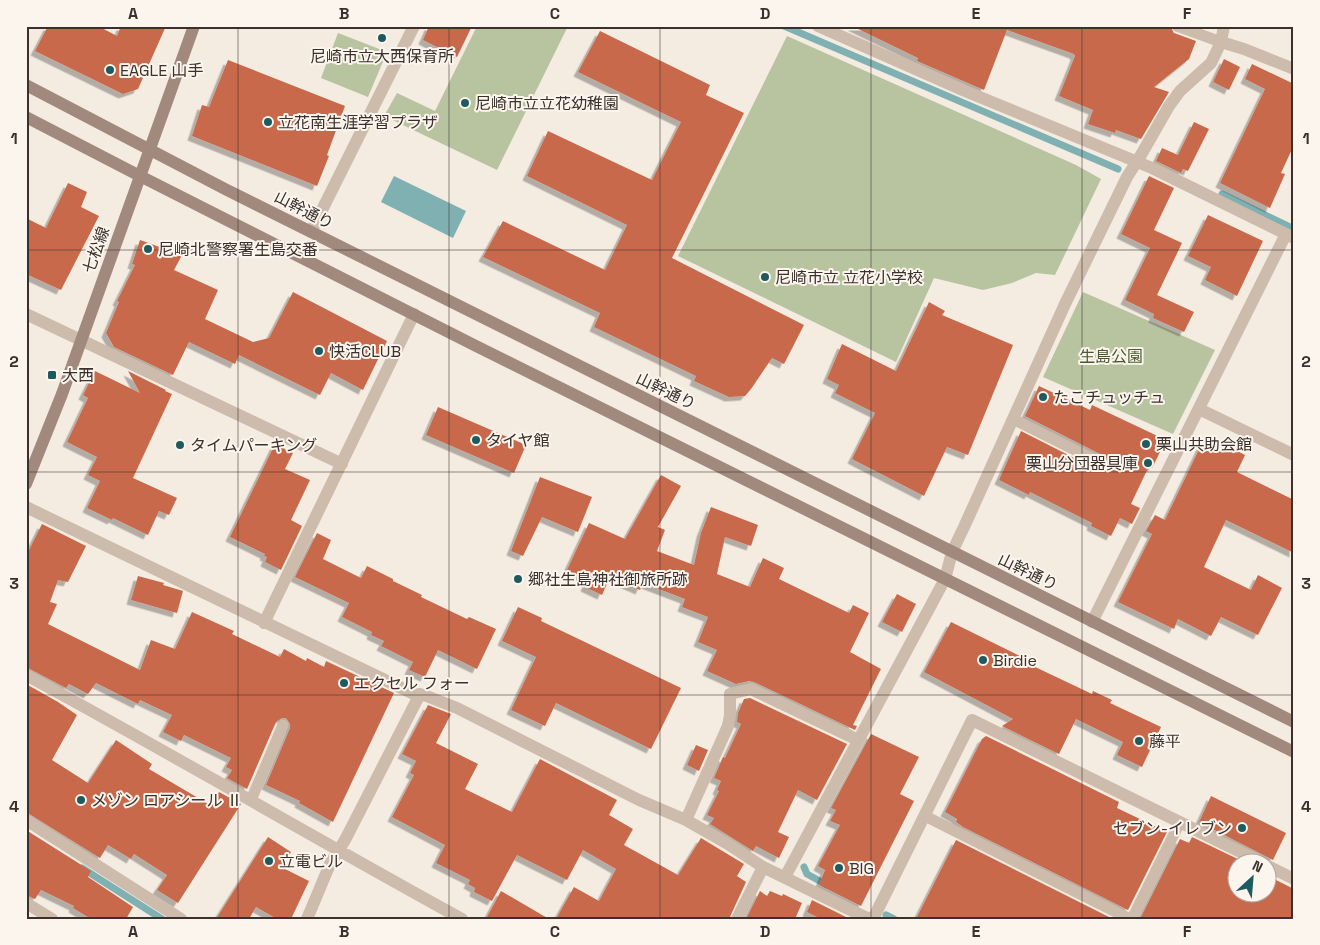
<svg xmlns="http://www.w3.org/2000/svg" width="1320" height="945" viewBox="0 0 1320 945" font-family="'Space Grotesk','Noto Sans JP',sans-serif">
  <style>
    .green { fill: #b8c4a0 }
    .water { fill: #7fb0b2 }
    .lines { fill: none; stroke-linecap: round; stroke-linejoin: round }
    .stream { stroke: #7fb0b2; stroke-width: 7 }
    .building { fill: #c8694b; filter: url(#shadow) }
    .lane { stroke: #cdbbac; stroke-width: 11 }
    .street { stroke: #cdbbac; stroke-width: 12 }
    .secondary { stroke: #a18a7d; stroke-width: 12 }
    .grid { fill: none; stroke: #3b302b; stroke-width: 1; stroke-opacity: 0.55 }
    .poi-dot { fill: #1f5a5e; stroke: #fbf5ee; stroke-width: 2 }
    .labels { text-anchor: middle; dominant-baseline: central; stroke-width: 4; stroke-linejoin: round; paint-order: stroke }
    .poi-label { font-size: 16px; fill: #3b302b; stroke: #fbf5ee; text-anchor: start }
    .street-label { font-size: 16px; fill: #3b302b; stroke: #fbf5ee }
    .park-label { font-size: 16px; fill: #4a5a2e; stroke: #fbf5ee }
    .neatline { fill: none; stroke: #3b302b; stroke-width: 2 }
    .grid-label { font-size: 16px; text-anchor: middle; font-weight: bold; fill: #3b302b }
  </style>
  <defs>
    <filter id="shadow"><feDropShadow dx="-4.5" dy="4.5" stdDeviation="0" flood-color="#0004"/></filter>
  </defs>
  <rect width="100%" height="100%" fill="#f4ebe1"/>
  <path class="green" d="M 477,26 L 568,26 L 497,170 L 384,116 L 397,93 L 435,111 Z
    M 338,33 L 387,52 L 368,97 L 321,78 Z
    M 787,36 L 1076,165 L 1101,179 L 1055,275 L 1036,273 L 1012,283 L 983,290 L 934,278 L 896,362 L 678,256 Z
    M 1083,292 L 1215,350 L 1173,434 L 1043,377 Z"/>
  <path class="water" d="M 394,176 L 466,211 L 453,238 L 381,202 Z"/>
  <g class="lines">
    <path class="stream" d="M 784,26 L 1118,169
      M 1222,194 L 1294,229
      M 804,867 L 807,874 L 827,885
      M 82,868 L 162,919
      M 886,915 L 894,919"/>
  </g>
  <path class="building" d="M 48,26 L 98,26 L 117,36 L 121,26 L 166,26 L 138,89 L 123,94 L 35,51 Z
    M 429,26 L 472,26 L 457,57 L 423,40 Z
    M 852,26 L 1170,26 L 1174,33 L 1196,41 L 1189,59 L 1154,87 L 1169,92 L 1141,139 L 1116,130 L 1115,133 L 1088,124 L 1093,110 L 1059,96 L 1075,56 L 1074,54 L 1007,30 L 984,90 L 917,61 L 918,58 Z
    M 600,31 L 710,85 L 706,95 L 744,113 L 672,258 L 804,325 L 784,364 L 772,358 L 751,389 L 745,396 L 729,397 L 694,381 L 696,376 L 594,327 L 600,313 L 483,257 L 503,221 L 605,270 L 627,225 L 527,176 L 548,131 L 652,180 L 681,122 L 578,72 Z
    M 1224,59 L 1240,67 L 1229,90 L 1213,82 Z
    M 228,60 L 345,106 L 327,155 L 329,156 L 317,186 L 192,136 L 202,105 L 209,107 Z
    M 1252,64 L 1294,84 L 1294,145 L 1281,173 L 1285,174 L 1270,208 L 1220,183 L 1265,89 L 1245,79 Z
    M 1194,122 L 1209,129 L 1188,171 L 1183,169 L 1181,173 L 1156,161 L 1162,148 L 1178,155 Z
    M 1149,176 L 1174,188 L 1154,230 L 1182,243 L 1157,295 L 1194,312 L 1184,332 L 1153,318 L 1154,314 L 1125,300 L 1150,248 L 1121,234 Z
    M 68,183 L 87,192 L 81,207 L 99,216 L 61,290 L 26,274 L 26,218 L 46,228 Z
    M 1208,215 L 1263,241 L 1237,296 L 1205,280 L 1211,267 L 1188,256 Z
    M 140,240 L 182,255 L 174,270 L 218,290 L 205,319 L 253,342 L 269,338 L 293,292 L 387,341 L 363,390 L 331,373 L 320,395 L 239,355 L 235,364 L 189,342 L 173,375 L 114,347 L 106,333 L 119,302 L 117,301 L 135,265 L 132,264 Z
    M 929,302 L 945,311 L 942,315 L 1013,345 L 968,455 L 947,447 L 924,496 L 852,459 L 875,413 L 835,393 L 839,385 L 827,379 L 842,344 L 896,371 Z
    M 95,371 L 140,393 L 128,371 L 166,390 L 165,391 L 172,394 L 133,478 L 177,498 L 169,515 L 159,511 L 148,535 L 113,518 L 112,520 L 87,508 L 100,481 L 88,475 L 97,457 L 67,442 L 88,398 L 83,395 Z
    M 1039,386 L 1090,410 L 1092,405 L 1166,440 L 1152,468 L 1149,466 L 1131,504 L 1140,508 L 1132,524 L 1120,518 L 1111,536 L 1091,526 L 1092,523 L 1030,492 L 1029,495 L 999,480 L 1021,431 L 1098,470 L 1105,469 L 1108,466 L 1107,459 L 1104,456 L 1025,416 Z
    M 438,407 L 526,445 L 514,473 L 426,435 Z
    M 1206,435 L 1245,455 L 1237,472 L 1294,500 L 1294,553 L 1226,520 L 1204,567 L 1251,590 L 1258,575 L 1282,588 L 1258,635 L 1221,617 L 1211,636 L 1178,619 L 1174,629 L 1118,602 L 1152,534 L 1146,531 L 1155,515 L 1165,520 Z
    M 275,444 L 293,453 L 285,469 L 310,480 L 291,520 L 302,526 L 281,570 L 265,562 L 267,557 L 264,556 L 265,554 L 230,537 Z
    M 661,475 L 681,486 L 658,527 L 665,530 L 657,551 L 694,565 L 701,533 L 711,507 L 758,525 L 751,546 L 725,537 L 717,574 L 750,587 L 763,558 L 784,568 L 779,579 L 849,613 L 853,605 L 869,613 L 850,652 L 881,669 L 853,725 L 857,726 L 855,730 L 754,682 L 749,681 L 736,684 L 707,671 L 717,650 L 698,642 L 708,617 L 682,607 L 685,599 L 643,583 L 640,590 L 610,577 L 602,595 L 585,587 L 588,580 L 567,570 L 589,523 L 625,539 Z
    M 540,477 L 592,497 L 578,532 L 542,517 L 523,556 L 511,551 Z
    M 42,524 L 86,546 L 68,582 L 58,580 L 50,602 L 57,604 L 48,624 L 140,670 L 151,640 L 175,649 L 192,612 L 234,631 L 232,634 L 280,657 L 284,649 L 306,661 L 307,658 L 324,667 L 326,661 L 394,693 L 333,822 L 299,803 L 300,801 L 266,785 L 290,728 L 290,724 L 286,718 L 282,718 L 276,722 L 247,789 L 227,778 L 232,770 L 226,767 L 231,758 L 184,735 L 181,741 L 163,732 L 172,715 L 140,700 L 138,704 L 96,683 L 88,694 L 69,684 L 66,688 L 26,667 L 26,556 Z
    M 317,533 L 331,540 L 323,559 L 361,578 L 367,566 L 393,579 L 393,581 L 422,595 L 421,597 L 467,619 L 469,617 L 496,629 L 477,669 L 438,650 L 425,677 L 409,670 L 413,662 L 381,646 L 384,641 L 371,635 L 372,632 L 342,617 L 349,603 L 295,577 Z
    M 138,576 L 164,583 L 163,585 L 183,591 L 177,613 L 131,600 Z
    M 897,594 L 916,604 L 902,632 L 882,622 Z
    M 518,607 L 542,618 L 541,621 L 681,688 L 651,749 L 556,703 L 545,726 L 511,710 L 536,657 L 502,641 Z
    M 951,622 L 1026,659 L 1025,661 L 1031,665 L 1092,694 L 1093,691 L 1112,700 L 1110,703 L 1161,727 L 1142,767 L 1117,755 L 1123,742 L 1076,719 L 1059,754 L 1002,726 L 1013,719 L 924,672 Z
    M 26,684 L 58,702 L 77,715 L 52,760 L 88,783 L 116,740 L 152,764 L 149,769 L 210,805 L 219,792 L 241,804 L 178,903 L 157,890 L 167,875 L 134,854 L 131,859 L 108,845 L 100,858 L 26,812 Z
    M 750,698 L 847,744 L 817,800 L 798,790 L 778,832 L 789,837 L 779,858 L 756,846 L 753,851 L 710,824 L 714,818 L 707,815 L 719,791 L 717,790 L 721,781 L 714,778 L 723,757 L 725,758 L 741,724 L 737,722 L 738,713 L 744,699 Z
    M 428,705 L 451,714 L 436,743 L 478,764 L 465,789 L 512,812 L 540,759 L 617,800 L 609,815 L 633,829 L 624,845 L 678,875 L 701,838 L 744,864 L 737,876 L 746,882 L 729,919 L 556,919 L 574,887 L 599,901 L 616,869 L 583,850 L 567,880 L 517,855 L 492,901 L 474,892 L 475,888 L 468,884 L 470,880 L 436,863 L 445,845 L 392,817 L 414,775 L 410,773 L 416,761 L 402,754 Z
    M 871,734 L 919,757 L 900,794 L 914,801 L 861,906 L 819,885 L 825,870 L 818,866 L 840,825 L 830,821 L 836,810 L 831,808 Z
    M 986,736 L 1119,802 L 1117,808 L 1167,832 L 1128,910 L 963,827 L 956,822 L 957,819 L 945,812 L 982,739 Z
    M 696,745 L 708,750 L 699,771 L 687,765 Z
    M 1211,796 L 1286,833 L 1273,860 L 1199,822 Z
    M 26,830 L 91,871 L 88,877 L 133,907 L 126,919 L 91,919 L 73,908 L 74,906 L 41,890 L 35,899 L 26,895 Z
    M 268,837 L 291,852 L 281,867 L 309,881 L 291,919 L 277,919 L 256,907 L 249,919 L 216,919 Z
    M 1192,837 L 1244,862 L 1238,862 L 1238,892 L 1268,892 L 1268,876 L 1294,889 L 1294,919 L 1140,919 L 1180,839 L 1189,843 Z
    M 956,840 L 1113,919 L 916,919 Z
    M 501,891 L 549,919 L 486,919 Z
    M 760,891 L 767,896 L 770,891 L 782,896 L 783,894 L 802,903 L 795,919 L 746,919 Z
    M 812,900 L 850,919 L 821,919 L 807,912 Z"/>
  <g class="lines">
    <path class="lane" d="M 1177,26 L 1221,42
      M 1013,419 L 1101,463
      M 251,800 L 283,725
      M 925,816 L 1130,919
      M 1132,919 L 1180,822"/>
    <path class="street" d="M 818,26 L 965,91 L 1152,168 L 1294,238
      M 1221,42 L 1244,49 L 1294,69
      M 311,232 L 414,26
      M 26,314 L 342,464
      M 1199,409 L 1294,455
      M 26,507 L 414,694 L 424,695 L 457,708 L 639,800 L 686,820 L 728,844 L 763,867 L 869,919
      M 1092,622 L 1286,234
      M 264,623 L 414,314
      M 26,675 C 172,754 316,839 462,919
      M 26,820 L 181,919
      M 686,820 L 728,726 L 730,715 L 730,694 L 751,689 L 858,740
      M 1268,866 L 1294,879
      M 785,877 L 945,579 L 952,552 L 964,527 L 1065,304 L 1127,177 L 1141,155 L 1169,106 L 1180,91 L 1211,63 L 1221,42 L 1224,26
      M 26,903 L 52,919
      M 307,919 L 330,864 L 345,840 L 420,694
      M 737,919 L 763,867
      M 873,919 L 972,720 L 1261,862"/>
    <path class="secondary" d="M 26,85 L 225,189 L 1294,722
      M 26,117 L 140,176 L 476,346 L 1294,752
      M 26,484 L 62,394 L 194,26"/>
  </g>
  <path class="grid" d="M 238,26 L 238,919M 449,26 L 449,919M 660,26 L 660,919M 871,26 L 871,919M 1082,26 L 1082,919M 26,250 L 1294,250M 26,472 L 1294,472M 26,695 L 1294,695"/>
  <g class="poi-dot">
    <circle cx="382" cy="38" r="5"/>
    <circle cx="110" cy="70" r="5"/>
    <circle cx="465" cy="103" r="5"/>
    <circle cx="268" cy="122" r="5"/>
    <circle cx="148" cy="249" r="5"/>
    <circle cx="765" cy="277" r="5"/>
    <circle cx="319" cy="351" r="5"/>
    <rect x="47" y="370" width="10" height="10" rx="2.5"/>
    <circle cx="1043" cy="397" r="5"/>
    <circle cx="476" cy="440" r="5"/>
    <circle cx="1146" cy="444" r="5"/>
    <circle cx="180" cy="445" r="5"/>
    <circle cx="1148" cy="463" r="5"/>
    <circle cx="518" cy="579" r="5"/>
    <circle cx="983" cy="660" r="5"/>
    <circle cx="344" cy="683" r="5"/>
    <circle cx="1139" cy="741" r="5"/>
    <circle cx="81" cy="800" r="5"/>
    <circle cx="1242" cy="828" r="5"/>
    <circle cx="269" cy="861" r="5"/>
    <circle cx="839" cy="868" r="5"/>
  </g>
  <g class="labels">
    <g class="poi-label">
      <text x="382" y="56" text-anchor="middle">尼崎市立大西保育所</text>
      <text x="120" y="70">EAGLE 山手</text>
      <text x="475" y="103">尼崎市立立花幼稚園</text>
      <text x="278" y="122">立花南生涯学習プラザ</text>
      <text x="158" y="249">尼崎北警察署生島交番</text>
      <text x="775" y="277">尼崎市立 立花小学校</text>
      <text x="329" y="351">快活CLUB</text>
      <text x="62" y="375">大西</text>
      <text x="1053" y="397">たこチュッチュ</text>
      <text x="486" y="440">タイヤ館</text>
      <text x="1156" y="444">栗山共助会館</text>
      <text x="190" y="445">タイムパーキング</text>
      <text x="1138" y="463" text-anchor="end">栗山分団器具庫</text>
      <text x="528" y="579">郷社生島神社御旅所跡</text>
      <text x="993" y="660">Birdie</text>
      <text x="354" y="683">エクセル フォー</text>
      <text x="1149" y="741">藤平</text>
      <text x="91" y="800">メゾン ロアシール Ⅱ</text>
      <text x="1232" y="828" text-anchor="end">セブン-イレブン</text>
      <text x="279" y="861">立電ビル</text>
      <text x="849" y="868">BIG</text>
    </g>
    <g class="street-label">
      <text transform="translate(304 210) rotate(27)">山幹通り</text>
      <text transform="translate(96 250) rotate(-70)">七松線</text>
      <text transform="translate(666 391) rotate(26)">山幹通り</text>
      <text transform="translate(1028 572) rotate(26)">山幹通り</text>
    </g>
    <g class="park-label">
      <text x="1111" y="356">生島公園</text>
    </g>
  </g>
  <rect width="1320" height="945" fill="none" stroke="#fbf5ee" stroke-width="55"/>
  <g transform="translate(1252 878) rotate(26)"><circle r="24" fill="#fbf5ee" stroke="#aea6a0"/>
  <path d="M0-4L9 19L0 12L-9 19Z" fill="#1f5a5e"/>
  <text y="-8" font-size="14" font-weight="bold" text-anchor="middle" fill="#3b302b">N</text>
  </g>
  <rect x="28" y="28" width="1264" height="890" class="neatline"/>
  <g class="grid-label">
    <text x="133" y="19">A</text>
    <text x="344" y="19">B</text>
    <text x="555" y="19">C</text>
    <text x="765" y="19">D</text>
    <text x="976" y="19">E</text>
    <text x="1187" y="19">F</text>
    <text x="14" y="144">1</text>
    <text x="1306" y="144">1</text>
    <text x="14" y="367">2</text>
    <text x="1306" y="367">2</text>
    <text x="14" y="589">3</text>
    <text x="1306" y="589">3</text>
    <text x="14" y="812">4</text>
    <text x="1306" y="812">4</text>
    <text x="133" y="937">A</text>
    <text x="344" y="937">B</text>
    <text x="555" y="937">C</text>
    <text x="765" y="937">D</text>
    <text x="976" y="937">E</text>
    <text x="1187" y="937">F</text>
  </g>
</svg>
